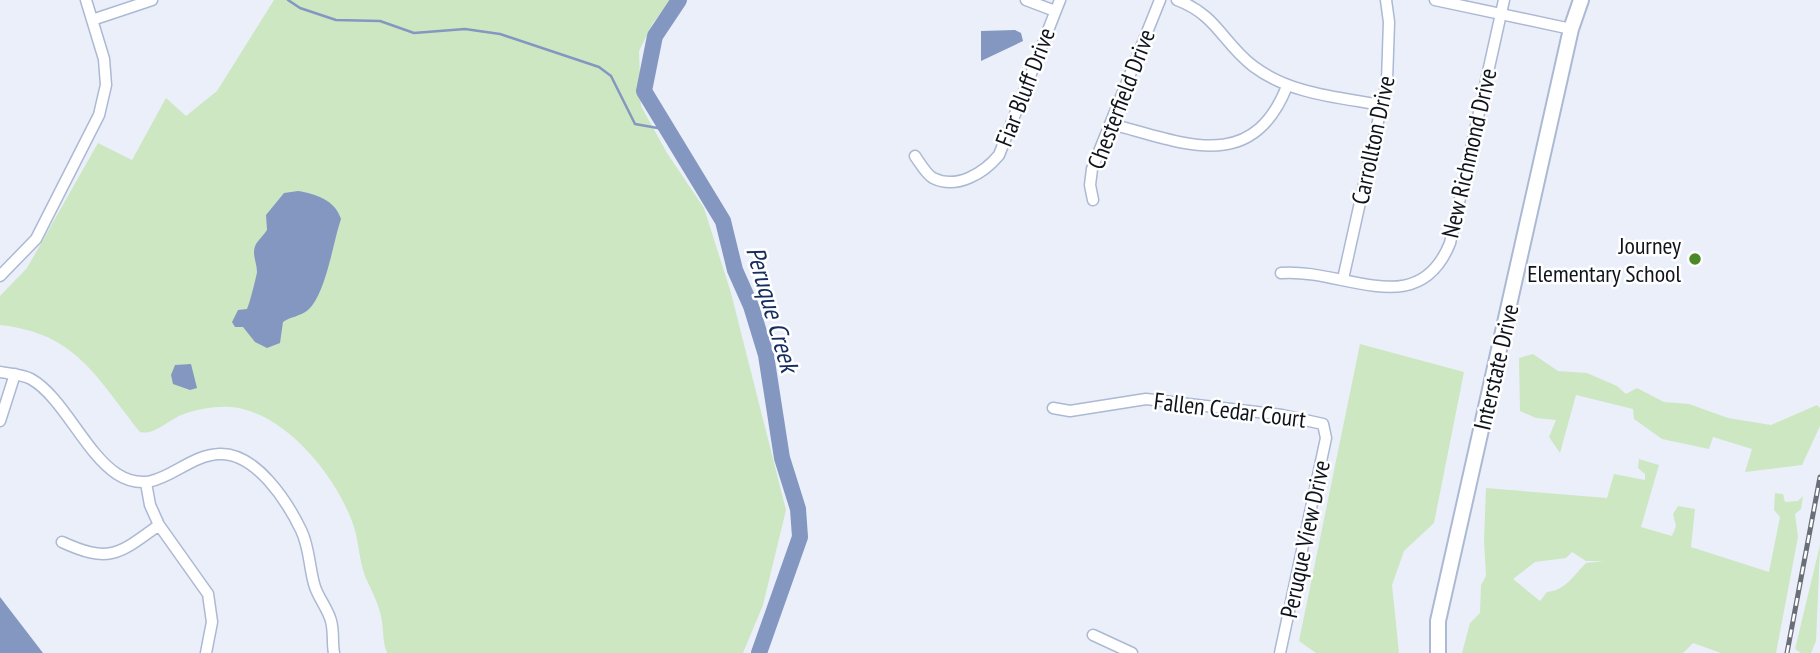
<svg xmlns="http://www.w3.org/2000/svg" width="1820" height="653" viewBox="0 0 1820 653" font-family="'PT Sans Narrow',sans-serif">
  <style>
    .green { fill: #cde7c2; fill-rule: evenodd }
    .water { fill: #8397c1 }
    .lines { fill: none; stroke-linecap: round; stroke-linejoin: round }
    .stream { stroke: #8397c1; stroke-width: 2.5 }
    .river { stroke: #8397c1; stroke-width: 16 }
    .street-casing { stroke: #acb9d3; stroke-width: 13 }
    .secondary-casing { stroke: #acb9d3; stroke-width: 18 }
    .street { stroke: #fff; stroke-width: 10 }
    .secondary { stroke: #fff; stroke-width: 14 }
    .rail-casing { stroke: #696e78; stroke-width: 5 }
    .rail { stroke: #fff; stroke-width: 2.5; stroke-dasharray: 8; stroke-linecap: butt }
    .poi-dot { fill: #4b8828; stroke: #fff; stroke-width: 2.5 }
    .labels { text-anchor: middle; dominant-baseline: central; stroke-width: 5; stroke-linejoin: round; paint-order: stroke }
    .street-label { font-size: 24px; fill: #0e131c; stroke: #fff }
    .poi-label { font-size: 24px; fill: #0e131c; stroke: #fff; text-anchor: end }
    .water-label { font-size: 26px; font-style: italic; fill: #172d61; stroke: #fff }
  </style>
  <rect width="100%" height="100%" fill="#eaeffa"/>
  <path class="green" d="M 274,0 L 671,0 L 653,23 L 639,51 L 641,106 L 667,153 L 704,208 L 731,293 L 786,510 L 763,605 L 743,653 L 387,653 C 382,641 384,629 381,616 C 378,602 371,590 365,576 C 359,560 359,541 353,524 C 336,476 285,412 231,407 C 215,406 198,409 184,414 C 171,418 154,436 140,432 C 96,377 76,333 0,325 L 0,296 L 27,268 L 98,143 L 132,160 L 166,98 L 186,116 L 217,91 Z
    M 1360,344 L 1464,372 L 1434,523 L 1404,551 L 1392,585 L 1399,653 L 1316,653 L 1299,641 Z
    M 1533,354 L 1558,371 L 1587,373 L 1617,386 L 1626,394 L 1637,388 L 1664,402 L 1689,404 L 1728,418 L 1771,425 L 1817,405 L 1820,408 L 1820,426 L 1802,465 L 1745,472 L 1752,449 L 1713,437 L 1709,449 L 1662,439 L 1634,419 L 1633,409 L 1576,395 L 1560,453 L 1549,437 L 1556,420 L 1536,418 L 1520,411 L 1519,358 Z
    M 1639,459 L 1659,465 L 1641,527 L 1672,536 L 1676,526 L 1673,514 L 1678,506 L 1695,509 L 1691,547 L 1769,572 L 1780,517 L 1774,510 L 1775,493 L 1783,494 L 1785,502 L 1798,501 L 1803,496 L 1801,509 L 1795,514 L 1798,537 L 1776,653 L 1721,653 L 1693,643 L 1683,653 L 1462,653 L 1470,623 L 1480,613 L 1481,585 L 1486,576 L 1484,540 L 1486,488 L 1607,498 L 1614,474 L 1645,480 L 1645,474 L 1638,468 ZM 1572,552 L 1586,561 L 1604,561 L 1586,563 C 1573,576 1566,590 1547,592 L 1540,601 L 1513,579 L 1535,562 L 1566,558 Z
    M 1820,545 L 1816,641 L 1811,653 L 1801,653 L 1795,649 Z"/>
  <path class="water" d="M 1015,30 L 1021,33 L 1023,41 L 981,61 L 981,31 Z
    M 298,191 C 316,194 335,200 341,219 C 333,242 326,294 308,310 C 301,316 290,317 283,322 L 280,343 L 267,348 L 255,342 L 243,327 L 235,327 L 232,322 L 238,310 L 247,309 C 249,306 257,274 257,272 C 257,262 251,254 256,244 C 259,239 264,235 267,230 L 266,215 L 284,193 Z
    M 191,364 L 197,388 L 190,390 L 173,384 L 171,375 L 175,365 Z
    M 0,597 L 43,653 L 0,653 Z"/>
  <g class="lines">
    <path class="stream" d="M 288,0 L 300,8 L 336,20 L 380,21 L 414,33 L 465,29 L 500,34 L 599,67 L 611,76 L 635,124 L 669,130"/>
    <path class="river" d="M 679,0 L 655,36 L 644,91 L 723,221 L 735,270 L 751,306 L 766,355 L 782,458 L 798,509 L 800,537 L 759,653"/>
    <g class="street-casing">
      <path id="street" d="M 1026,0 L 1055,11
        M 1177,0 C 1217,15 1222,42 1253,66 C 1290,94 1337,97 1381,105
        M 1435,0 L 1571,29
        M 92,20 L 152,0
        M 1111,124 C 1182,142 1252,176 1287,86
        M 915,156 C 920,163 926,174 933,178 C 957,190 984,173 999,155 L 1060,0
        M 1093,200 L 1090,185 L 1092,169 L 1160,0
        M 1281,273 C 1344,268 1418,323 1450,243 L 1504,0
        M 0,276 L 36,239 L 99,115 L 106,85 L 104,59 L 86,0
        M 1343,279 L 1387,81 L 1389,22 L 1386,0
        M 0,372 C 10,374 22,374 31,379 C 63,397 85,453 117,474 C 158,500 181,455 220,454 C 256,453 287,501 301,530 C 310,548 309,569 315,587 C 319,599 328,609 331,621 C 334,631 332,643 334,653
        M 1053,408 L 1070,411 L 1146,399 L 1282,415 L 1323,424 L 1326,438 L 1280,653
        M 0,421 L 15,374
        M 146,483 L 150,505 L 159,525 L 208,594 L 212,622 L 206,653
        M 62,542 C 110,564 119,554 159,525
        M 1093,635 L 1132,653"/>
    </g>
    <g class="secondary-casing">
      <path id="secondary" d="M 1438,653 L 1438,621 L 1571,29 L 1581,0"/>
    </g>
    <use href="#street" class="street"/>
    <use href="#secondary" class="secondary"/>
    <g class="rail-casing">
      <path id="rail" d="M 1787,653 L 1820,477"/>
    </g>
    <use href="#rail" class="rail"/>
  </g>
  <circle class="poi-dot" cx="1695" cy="259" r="7"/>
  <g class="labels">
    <g class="street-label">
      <text transform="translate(1025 87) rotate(-69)">Fiar Bluff Drive</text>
      <text transform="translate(1121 99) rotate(-69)">Chesterfield Drive</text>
      <text transform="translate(1373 140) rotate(-78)">Carrollton Drive</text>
      <text transform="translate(1469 153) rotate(-77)">New Richmond Drive</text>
      <text transform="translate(1496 367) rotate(-77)">Interstate Drive</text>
      <text transform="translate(1230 410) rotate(7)">Fallen Cedar Court</text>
      <text transform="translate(1305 539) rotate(-78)">Peruque View Drive</text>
    </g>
    <g class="poi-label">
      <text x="1681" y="245">Journey<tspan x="1681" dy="28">Elementary School</tspan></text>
    </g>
    <g class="water-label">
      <text transform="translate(773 309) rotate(74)">Peruque Creek</text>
    </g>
  </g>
</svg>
